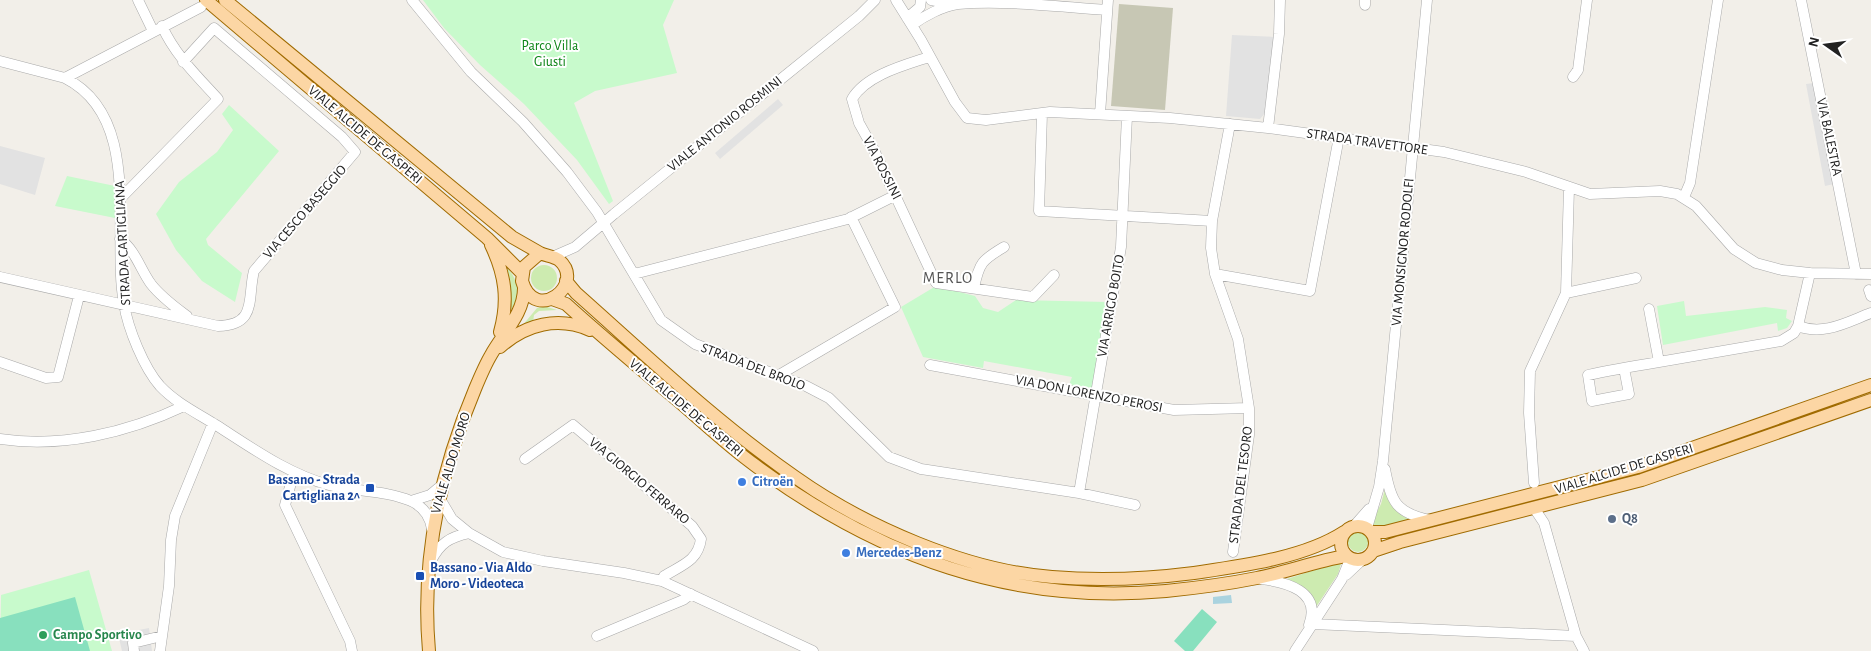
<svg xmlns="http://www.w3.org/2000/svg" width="1871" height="651" viewBox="0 0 1871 651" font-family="'Alegreya Sans',sans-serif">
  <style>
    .construction { fill: #c7c7b4 }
    .grass { fill: #cdebb0 }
    .park { fill: #c8facc }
    .pitch { fill: #88e0be }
    .parking { fill: #e2e2e2 }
    .water { fill: #aad3df }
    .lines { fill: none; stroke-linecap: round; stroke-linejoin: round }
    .minor-casing { stroke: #a9a9a9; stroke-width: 11 }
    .major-casing { stroke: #a06b00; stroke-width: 14 }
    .minor { stroke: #fff; stroke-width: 10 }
    .major { stroke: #fcd6a4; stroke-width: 12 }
    .shop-dot { fill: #3f7fe0; stroke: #fff; stroke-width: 2 }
    .transit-dot { fill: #1a4fb4; stroke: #fff; stroke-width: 2 }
    .service-dot { fill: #5c6f8a; stroke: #fff; stroke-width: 2 }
    .leisure-dot { fill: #2e9e5b; stroke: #fff; stroke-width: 2 }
    .labels { text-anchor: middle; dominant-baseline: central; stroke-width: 4; stroke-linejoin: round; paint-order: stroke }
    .park-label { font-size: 14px; fill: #0c8416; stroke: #fff }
    .street-label { font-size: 14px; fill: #222; stroke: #fff }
    .transit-label { font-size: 14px; font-weight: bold; fill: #164399; stroke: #fff; text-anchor: end }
    .shop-label { font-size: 14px; font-weight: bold; fill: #366cbe; stroke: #fff; text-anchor: start }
    .service-label { font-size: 14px; font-weight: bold; fill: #4e5e75; stroke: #fff; text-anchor: start }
    .leisure-label { font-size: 14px; font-weight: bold; fill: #27864d; stroke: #fff; text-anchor: start }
    .quarter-label { font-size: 16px; letter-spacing: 1px; fill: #555; stroke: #fff }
  </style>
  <rect width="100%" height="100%" fill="#f2efe9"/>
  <path class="construction" d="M 1119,4 L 1173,8 L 1165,110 L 1111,106 Z"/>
  <path class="grass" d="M 503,263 C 521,281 521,295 508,316 Z
    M531 278a13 13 0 1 1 26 0a13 13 0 1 1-26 0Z
    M 544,306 L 557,310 L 539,311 L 534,315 L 533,322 L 522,326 L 537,308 Z
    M 1385,489 C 1388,505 1397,515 1412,520 L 1375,529 L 1371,523 L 1381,504 Z
    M1348 542a10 10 0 1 1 20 0a10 10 0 1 1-20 0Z
    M 1336,563 L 1341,564 L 1338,574 L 1314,610 L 1303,587 L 1287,579 Z"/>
  <path class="park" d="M 423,0 L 674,0 L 663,25 L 677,73 L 595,91 L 574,103 L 613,201 L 609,204 L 577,160 L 524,104 L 480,65 L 444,28 Z
    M 229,105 L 279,151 L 206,239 L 208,245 L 242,273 L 235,302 L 202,281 L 176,250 L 156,214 L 179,182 L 217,152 L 233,130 L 222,114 Z
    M 67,176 L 115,186 L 115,218 L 55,206 Z
    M 936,286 L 975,296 L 983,308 L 998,312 L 1016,300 L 1108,302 L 1092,388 L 1069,385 L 1072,377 L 984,361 L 983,368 L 923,357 L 901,307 Z
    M 1684,301 L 1686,316 L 1765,307 L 1787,310 L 1786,318 L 1792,321 L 1787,328 L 1778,331 L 1777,323 L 1663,345 L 1657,306 Z
    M 89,570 L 112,651 L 0,651 L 1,595 Z"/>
  <path class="pitch" d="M 75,597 L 90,651 L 0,651 L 0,618 Z
    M 1202,609 L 1217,622 L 1193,651 L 1185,651 L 1174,641 Z"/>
  <path class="parking" d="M 1232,35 L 1275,37 L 1265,113 L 1260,119 L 1226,116 Z
    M 1814,83 L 1834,184 L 1825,186 L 1806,84 Z
    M 778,99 L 783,105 L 720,159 L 715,153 Z
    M 0,146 L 45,158 L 35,195 L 0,184 Z
    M 149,628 L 152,651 L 122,651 L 118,634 Z"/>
  <path class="water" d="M 1231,595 L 1232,603 L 1213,604 L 1213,597 Z"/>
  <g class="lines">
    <g class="minor-casing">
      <path id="minor" d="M 138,0 L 153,31
        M 412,0 L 471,72 L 523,122 L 567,172 L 597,212 L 661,320 L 695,344 L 806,386 L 829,398 L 889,457 L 921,469 L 1079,493 L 1135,505
        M 896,0 L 921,40 L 955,102 L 967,118 L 986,120 L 1050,112 L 1170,118 L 1268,128 L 1444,152 L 1526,172 L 1590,194 L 1660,191 L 1677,194 L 1696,206 L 1734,249 L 1756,263 L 1782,270 L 1810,273 L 1871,274
        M 931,0 L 952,4
        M 1801,0 L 1856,274
        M 1365,5 L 1365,0
        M 907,18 L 920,7 L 921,0
        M 912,25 C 924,16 943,6 958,4 C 1004,0 1060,7 1107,10
        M 929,57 C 905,65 866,75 852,99 L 859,123 L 874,150 L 936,283 L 1033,297 L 1054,275
        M 0,61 L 65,78 C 144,118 111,234 124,304 C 128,329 144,368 160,386 C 176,403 197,413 216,425 C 252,448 288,474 329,485 C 356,492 385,490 411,501 C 424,507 430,516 432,529
        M 1573,77 L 1578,70 L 1587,0
        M 65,78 L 201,7
        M 1042,113 L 1039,211 L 1212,221
        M 1100,114 L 1108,0
        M 1230,124 L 1212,221 L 1211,248 L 1215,274 L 1238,339 L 1249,408 L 1249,435 L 1233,552
        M 1268,128 L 1279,34 L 1280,0
        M 1684,197 L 1690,183 L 1718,0
        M 120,199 L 218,99 C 197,76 175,55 162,26
        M 120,239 C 136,251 140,269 151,284 C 161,297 175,307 187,316
        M 552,257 L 575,247 L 614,214 L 859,16 L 875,0
        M 634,274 L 848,219 L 896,195
        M 1215,274 L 1310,291 L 1339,137
        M 0,277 L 218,326 C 258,325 247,298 254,271 L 355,152 L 342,137 L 214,28 L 183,62
        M 974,288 C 979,263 982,260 1004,247
        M 1869,290 L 1871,296
        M 1566,293 L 1636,278
        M 1649,309 L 1659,362
        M 1798,326 C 1824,336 1847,322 1871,313
        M 0,362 L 46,378 L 58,377 L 79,296
        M 930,365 L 1174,410 L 1249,408
        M 1624,368 L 1629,394 L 1592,401 L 1588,375 C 1611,370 1635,366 1659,362 L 1781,341 L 1794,333 L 1798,326 L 1810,273
        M 779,375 L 895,307 L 851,217
        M 0,439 C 62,448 127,433 184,406
        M 525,459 L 573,425 L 692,526 L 701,539 C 698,561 682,565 664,576 L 662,581
        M 1385,469 C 1391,502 1396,513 1430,520
        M 294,472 L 285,505 L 350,641 L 352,651
        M 1534,483 L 1529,413 L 1530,371 L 1566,293 L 1569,188
        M 1079,493 L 1121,247 L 1127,116
        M 439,497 L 452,519 L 469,533 L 503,552 L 543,561 L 624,573 L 662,581 L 813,651
        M 411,501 L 430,495 L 442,485
        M 1534,508 L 1544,523 L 1576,636 L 1584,651
        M 1354,526 L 1369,509
        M 1367,528 L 1379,487 L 1383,461 L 1427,0
        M 431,561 C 440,543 450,537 469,533
        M 1346,575 L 1362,560
        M 1261,579 C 1286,582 1322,591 1309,625
        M 1313,624 L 1576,636
        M 597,636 L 683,600 L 691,594
        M 134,651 L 133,643 L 162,636
        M 160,651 L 169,586 L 171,540 L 175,516 L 213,423
        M 1295,651 L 1342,579 L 1350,559"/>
    </g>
    <g class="major-casing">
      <path id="major" d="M 206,0 L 487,238 L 522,273
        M 225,0 L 512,237 L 540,253
        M 491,245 C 505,274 509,300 500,332
        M 540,253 C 546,256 553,256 559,260 C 587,284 535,325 522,281 L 524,267 Z
        M 566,281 L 576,293 C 647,356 717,423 795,477 C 864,526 967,571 1052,577 C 1099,581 1147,579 1194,573 C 1241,566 1304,558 1344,532
        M 552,299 L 566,304 C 599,334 634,363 669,393 C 698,417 725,444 756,466 C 880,557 1011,605 1166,591 C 1196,588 1227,584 1257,578 C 1287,572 1316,561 1346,556
        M 500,347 C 526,324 558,316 590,330
        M1341 543a17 17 0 1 1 34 0a17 17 0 1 1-34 0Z
        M 1372,532 L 1385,532 L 1638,467 L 1871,385
        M 1373,551 L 1400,542 L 1642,480 L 1871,400
        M 429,651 C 421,561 440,472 475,389 C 480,377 485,365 491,355 C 503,333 524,314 524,288"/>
    </g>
    <use href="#minor" class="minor"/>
    <use href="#major" class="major"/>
  </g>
  <g class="shop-dot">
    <circle cx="742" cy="482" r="5"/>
    <circle cx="846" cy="553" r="5"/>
  </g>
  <g class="transit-dot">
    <rect x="365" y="483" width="10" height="10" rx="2.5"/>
    <rect x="415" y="571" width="10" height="10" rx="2.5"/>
  </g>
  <circle class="service-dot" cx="1612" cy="519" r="5"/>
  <circle class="leisure-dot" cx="43" cy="635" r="5"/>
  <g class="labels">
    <g class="park-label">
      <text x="550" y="46">Parco Villa<tspan x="550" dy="16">Giusti</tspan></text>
    </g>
    <g class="street-label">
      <text transform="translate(725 124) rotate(-39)">VIALE ANTONIO ROSMINI</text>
      <text transform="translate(365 135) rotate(40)">VIALE ALCIDE DE GASPERI</text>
      <text transform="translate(1829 137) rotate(78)">VIA BALESTRA</text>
      <text transform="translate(1367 142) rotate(8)">STRADA TRAVETTORE</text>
      <text transform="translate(882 168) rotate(63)">VIA ROSSINI</text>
      <text transform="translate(305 212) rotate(-49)">VIA CESCO BASEGGIO</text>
      <text transform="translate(123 243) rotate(-93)">STRADA CARTIGLIANA</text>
      <text transform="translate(1403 252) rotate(-85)">VIA MONSIGNOR RODOLFI</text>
      <text transform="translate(1111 306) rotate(-80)">VIA ARRIGO BOITO</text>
      <text transform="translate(753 367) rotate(21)">STRADA DEL BROLO</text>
      <text transform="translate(1089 394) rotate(11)">VIA DON LORENZO PEROSI</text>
      <text transform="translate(686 408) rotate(40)">VIALE ALCIDE DE GASPERI</text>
      <text transform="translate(451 463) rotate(-73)">VIALE ALDO MORO</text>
      <text transform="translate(1624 469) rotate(-17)">VIALE ALCIDE DE GASPERI</text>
      <text transform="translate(639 481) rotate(40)">VIA GIORGIO FERRARO</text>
      <text transform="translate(1241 485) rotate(-83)">STRADA DEL TESORO</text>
    </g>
    <g class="transit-label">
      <text x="360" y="480">Bassano - Strada<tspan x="360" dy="16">Cartigliana 2^</tspan></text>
      <text x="430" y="568" text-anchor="start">Bassano - Via Aldo<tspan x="430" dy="16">Moro - Videoteca</tspan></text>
    </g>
    <g class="shop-label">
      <text x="752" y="482">Citroën</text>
      <text x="856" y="553">Mercedes-Benz</text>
    </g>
    <g class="service-label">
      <text x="1622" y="519">Q8</text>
    </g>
    <g class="leisure-label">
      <text x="53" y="635">Campo Sportivo</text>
    </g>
    <g class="quarter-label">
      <text x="948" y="278">MERLO</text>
    </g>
  </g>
  <g transform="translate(1826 45) rotate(284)" stroke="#ffffff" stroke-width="4" paint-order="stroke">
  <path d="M0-4L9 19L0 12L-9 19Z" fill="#222222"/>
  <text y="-8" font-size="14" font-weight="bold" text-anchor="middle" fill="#222222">N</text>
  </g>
</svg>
